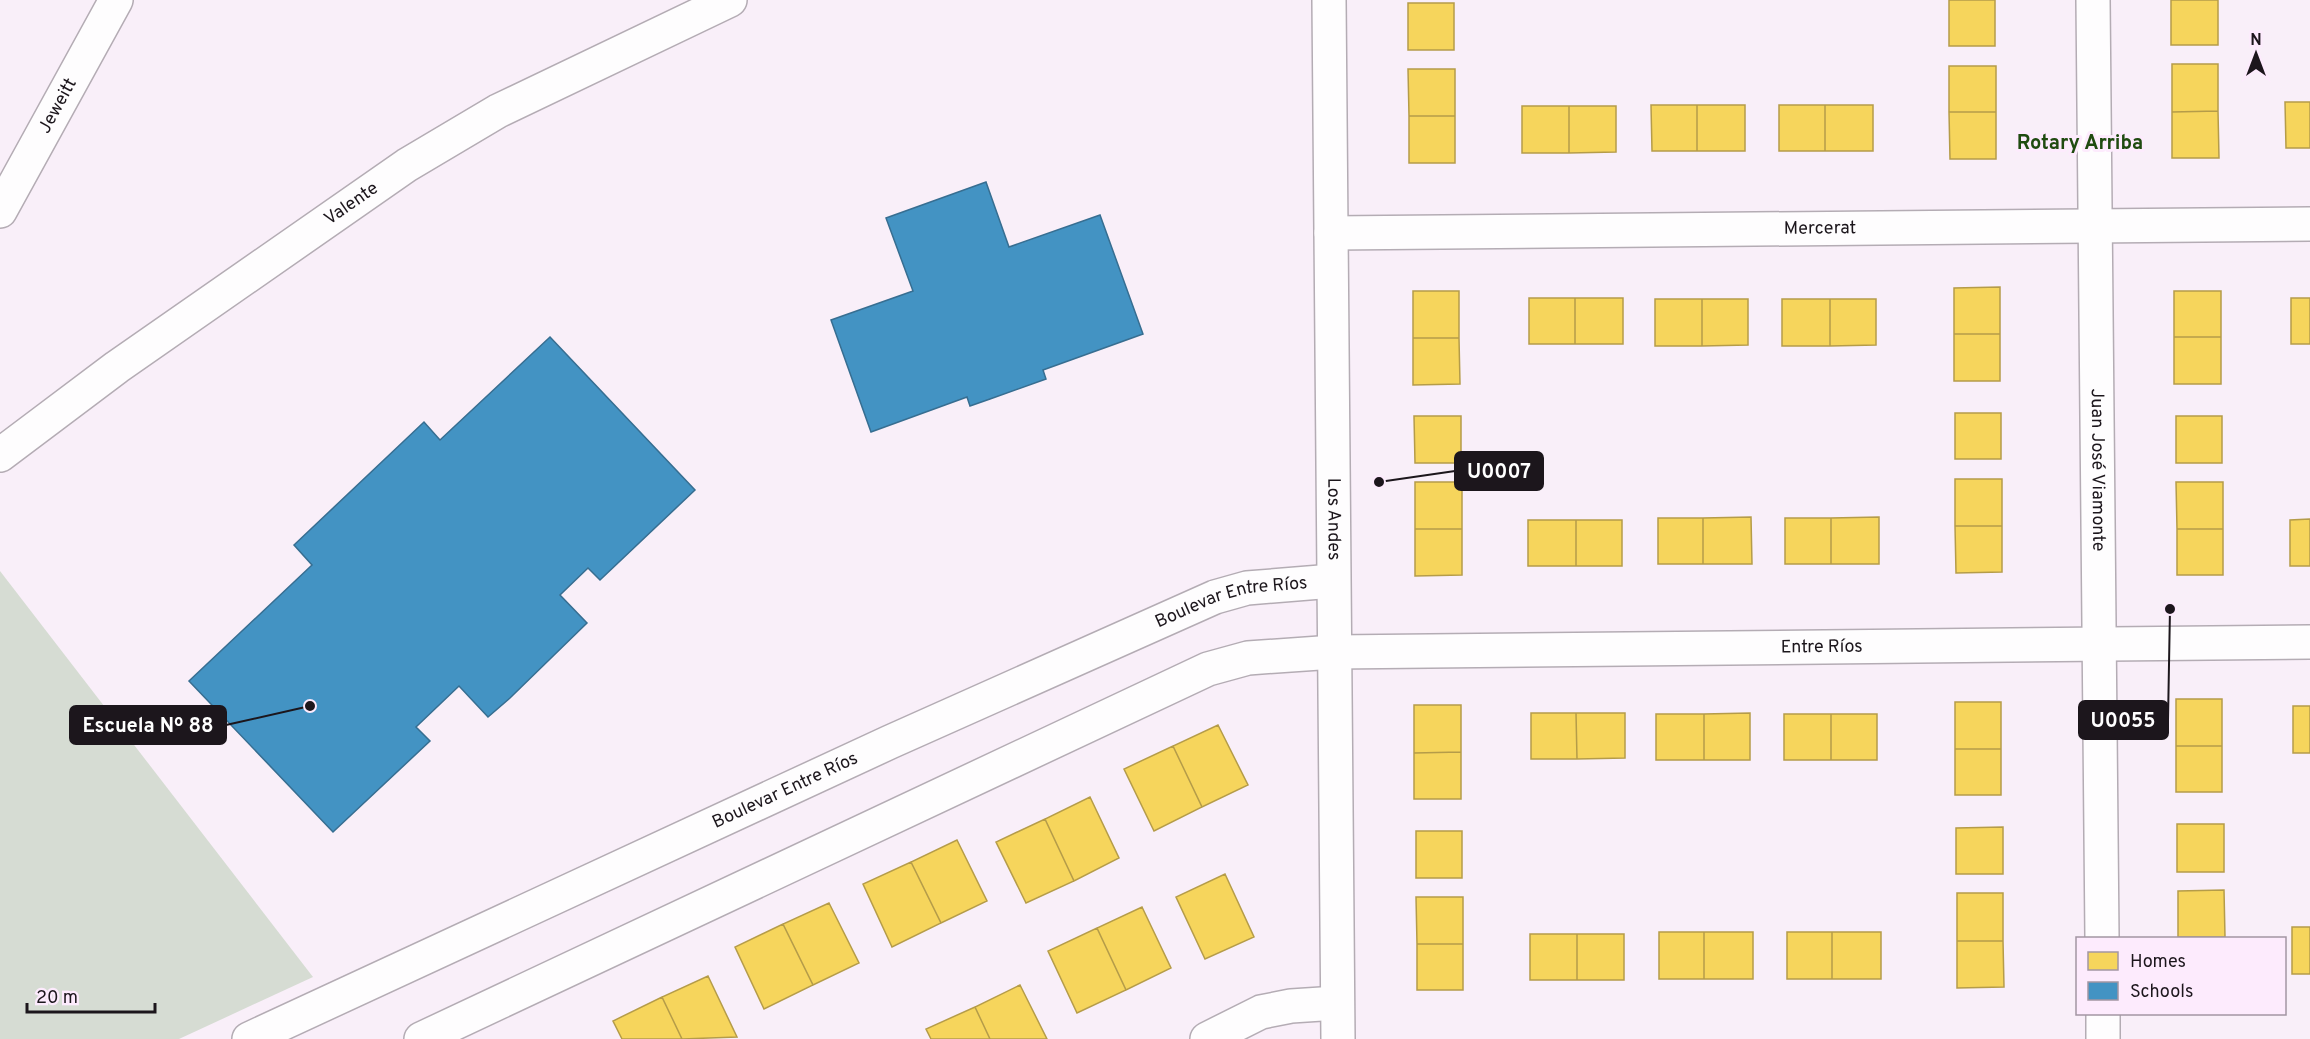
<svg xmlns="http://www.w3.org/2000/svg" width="2310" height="1039" viewBox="0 0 2310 1039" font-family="Overpass,sans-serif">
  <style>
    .green { fill: #d6dcd3 }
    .homes { fill: #f6d55c; stroke: #b59c49; stroke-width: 1.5 }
    .schools { fill: #4393c3; stroke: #376e91; stroke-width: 1.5 }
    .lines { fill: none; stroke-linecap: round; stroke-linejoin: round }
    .minor-casing { stroke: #b4acb4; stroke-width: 36 }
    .minor { stroke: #fefdfe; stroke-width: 33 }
    .labels { text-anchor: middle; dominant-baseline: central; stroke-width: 6; stroke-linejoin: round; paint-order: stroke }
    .street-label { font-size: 18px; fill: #1c161c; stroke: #fdebfd }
    .neighbourhood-label { font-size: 20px; font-weight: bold; fill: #1f4b10; stroke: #fdebfd }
    .leader { fill: none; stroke: #1c161c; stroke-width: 2 }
    .callout-dot { fill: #1c161c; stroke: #fdebfd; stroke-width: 2 }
    .callout { fill: #1c161c; stroke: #1c161c; stroke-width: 2 }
    .callout-label { font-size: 20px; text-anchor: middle; font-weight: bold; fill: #fff }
  </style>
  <rect width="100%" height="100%" fill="#f9eff9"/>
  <path class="green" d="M 0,571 L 313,977 L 179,1039 L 0,1039 Z"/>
  <path class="homes" d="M 1949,0 L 1995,0 L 1995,46 L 1949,46 Z
    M 2171,0 L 2218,0 L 2218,45 L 2171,45 Z
    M 1408,3 L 1454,3 L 1454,50 L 1408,50 Z
    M 2172,64 L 2218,64 L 2218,111 L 2172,112 Z
    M 1949,66 L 1996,66 L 1996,112 L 1949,112 Z
    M 1408,69 L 1455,69 L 1455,116 L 1409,116 Z
    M 2285,102 L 2310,102 L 2310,148 L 2286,148 Z
    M 1651,105 L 1697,105 L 1697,151 L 1652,151 Z
    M 1697,105 L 1745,105 L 1745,151 L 1697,151 Z
    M 1779,105 L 1825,105 L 1825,151 L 1779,151 Z
    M 1825,105 L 1873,105 L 1873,151 L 1825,151 Z
    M 1522,106 L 1569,106 L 1569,153 L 1522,153 Z
    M 1569,106 L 1616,106 L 1616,152 L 1569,153 Z
    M 2218,111 L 2219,158 L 2172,158 L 2172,112 Z
    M 1949,112 L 1996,112 L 1996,159 L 1950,159 Z
    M 1409,116 L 1455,116 L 1455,163 L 1409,163 Z
    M 2000,287 L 2000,334 L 1954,334 L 1954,288 Z
    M 1413,291 L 1459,291 L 1459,338 L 1413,338 Z
    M 2174,291 L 2221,291 L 2221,337 L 2174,337 Z
    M 1529,298 L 1575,298 L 1575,344 L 1529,344 Z
    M 1575,298 L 1623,298 L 1623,344 L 1575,344 Z
    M 2291,298 L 2310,298 L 2310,344 L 2291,344 Z
    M 1655,299 L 1702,299 L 1702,346 L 1655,346 Z
    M 1702,299 L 1748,299 L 1748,345 L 1702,346 Z
    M 1782,299 L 1830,299 L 1830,346 L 1782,346 Z
    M 1830,299 L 1876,299 L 1876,345 L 1830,346 Z
    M 1954,334 L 2000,334 L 2000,381 L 1954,381 Z
    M 2174,337 L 2221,337 L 2221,384 L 2174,384 Z
    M 1413,338 L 1459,338 L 1460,384 L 1413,385 Z
    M 1955,413 L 2001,413 L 2001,459 L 1955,459 Z
    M 1414,416 L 1461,416 L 1461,463 L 1415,463 Z
    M 2176,416 L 2222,416 L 2222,463 L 2176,463 Z
    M 1955,479 L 2002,479 L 2002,526 L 1955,526 Z
    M 1415,482 L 1462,482 L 1462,529 L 1415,529 Z
    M 2176,482 L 2223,482 L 2223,529 L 2177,529 Z
    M 1751,517 L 1752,564 L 1703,564 L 1703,518 Z
    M 1879,517 L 1879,564 L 1831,564 L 1831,518 Z
    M 1658,518 L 1703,518 L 1703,564 L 1658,564 Z
    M 1785,518 L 1831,518 L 1831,564 L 1785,564 Z
    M 2310,519 L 2310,566 L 2290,566 L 2290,520 Z
    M 1528,520 L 1576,520 L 1576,566 L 1528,566 Z
    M 1576,520 L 1622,520 L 1622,566 L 1576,566 Z
    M 1955,526 L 2002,526 L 2002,572 L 1956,573 Z
    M 1415,529 L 1462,529 L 1462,575 L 1415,576 Z
    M 2177,529 L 2223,529 L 2223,575 L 2177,575 Z
    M 2176,699 L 2222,699 L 2222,746 L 2176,746 Z
    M 1955,702 L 2001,702 L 2001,749 L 1955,749 Z
    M 1414,705 L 1461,705 L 1461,752 L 1414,753 Z
    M 2293,706 L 2310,706 L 2310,753 L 2293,753 Z
    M 1531,713 L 1576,713 L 1577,759 L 1531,759 Z
    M 1576,713 L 1625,713 L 1625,758 L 1577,759 Z
    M 1750,713 L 1750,760 L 1704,760 L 1704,714 Z
    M 1656,714 L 1704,714 L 1704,760 L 1656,760 Z
    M 1784,714 L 1831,714 L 1831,760 L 1784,760 Z
    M 1831,714 L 1877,714 L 1877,760 L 1831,760 Z
    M 1218,725 L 1248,785 L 1202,807 L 1173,746 Z
    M 1173,746 L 1202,807 L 1154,831 L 1124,769 Z
    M 2176,746 L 2222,746 L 2222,792 L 2176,792 Z
    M 1955,749 L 2001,749 L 2001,795 L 1955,795 Z
    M 1461,752 L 1461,799 L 1414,799 L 1414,753 Z
    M 1090,797 L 1119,858 L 1074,881 L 1045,819 Z
    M 1045,819 L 1074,881 L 1026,903 L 996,842 Z
    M 2177,824 L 2224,824 L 2224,872 L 2177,872 Z
    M 2003,827 L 2003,874 L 1956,874 L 1956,828 Z
    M 1416,831 L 1462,831 L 1462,878 L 1416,878 Z
    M 957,840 L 987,901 L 941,923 L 911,862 Z
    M 911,862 L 941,923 L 892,947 L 863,884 Z
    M 1225,874 L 1254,937 L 1205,959 L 1176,897 Z
    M 2224,890 L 2225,937 L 2178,937 L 2178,891 Z
    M 1957,893 L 2003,893 L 2003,941 L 1957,941 Z
    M 1416,897 L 1463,897 L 1463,944 L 1417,944 Z
    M 829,903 L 859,963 L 813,985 L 783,924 Z
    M 1142,907 L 1171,968 L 1126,990 L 1097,928 Z
    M 783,924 L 813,985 L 764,1009 L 735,947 Z
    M 2292,927 L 2310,927 L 2310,974 L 2292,974 Z
    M 1097,928 L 1126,990 L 1077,1013 L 1048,951 Z
    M 1659,932 L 1704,932 L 1704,979 L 1659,979 Z
    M 1704,932 L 1753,932 L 1753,979 L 1704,979 Z
    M 1787,932 L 1832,932 L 1832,979 L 1787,979 Z
    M 1832,932 L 1881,932 L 1881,979 L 1832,979 Z
    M 1530,934 L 1577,934 L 1577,980 L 1530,980 Z
    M 1577,934 L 1624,934 L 1624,980 L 1577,980 Z
    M 1957,941 L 2003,941 L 2004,987 L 1957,988 Z
    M 1417,944 L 1463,944 L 1463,990 L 1417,990 Z
    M 708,976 L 737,1037 L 682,1039 L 662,997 Z
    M 1020,985 L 1047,1039 L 990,1039 L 975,1007 Z
    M 662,997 L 682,1039 L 622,1039 L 613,1021 Z
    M 975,1007 L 990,1039 L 931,1039 L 926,1029 Z"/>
  <path class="schools" d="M 986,182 L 1009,247 L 1100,215 L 1143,334 L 1043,370 L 1046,379 L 990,399 L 970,406 L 967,397 L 871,432 L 831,320 L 913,291 L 886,218 Z
    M 550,337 L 695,490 L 600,580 L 588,568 L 560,595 L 587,623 L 510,698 L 488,717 L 459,686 L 416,727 L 430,741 L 333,832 L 189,681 L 312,565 L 294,545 L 424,422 L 440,440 Z"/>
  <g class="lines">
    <g class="minor-casing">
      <g id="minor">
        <path id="s1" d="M 1329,0 L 1338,1039"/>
        <path id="s2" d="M 2093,0 L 2102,938"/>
        <path id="s3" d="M 0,211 L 116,0"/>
        <path id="s4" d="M 1331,233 L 2310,224"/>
        <path id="s5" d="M 0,455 L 117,367 L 407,165 L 498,111 L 730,0"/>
        <path d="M 2103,1014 L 2103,1039"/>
        <path id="s6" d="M 249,1039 L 890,742 L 1215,597 L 1247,588 L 1333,581"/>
        <path id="s7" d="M 421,1039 L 1208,669 L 1248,658 L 1334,652 L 2310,642"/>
        <path d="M 1207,1039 L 1261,1012 L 1291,1006 L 1337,1003"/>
      </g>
    </g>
    <use href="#minor" class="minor"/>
  </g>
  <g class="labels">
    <g class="street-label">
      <text stroke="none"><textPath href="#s3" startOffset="120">Jeweitt</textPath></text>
      <text stroke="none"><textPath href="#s5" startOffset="432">Valente</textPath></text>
      <text stroke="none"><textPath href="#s4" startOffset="489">Mercerat</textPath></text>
      <text stroke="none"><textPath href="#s2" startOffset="470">Juan José Viamonte</textPath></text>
      <text stroke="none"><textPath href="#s1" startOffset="519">Los Andes</textPath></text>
      <text stroke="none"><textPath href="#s6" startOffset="1077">Boulevar Entre Ríos</textPath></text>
      <text stroke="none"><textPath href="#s7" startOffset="1485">Entre Ríos</textPath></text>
      <text stroke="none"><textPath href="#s6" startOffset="591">Boulevar Entre Ríos</textPath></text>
    </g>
    <g class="neighbourhood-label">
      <text x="2080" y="144">Rotary Arriba</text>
    </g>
  </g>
  <path class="leader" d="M1379 482L1455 471M2170 609L2168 720M310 706L226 725"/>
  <g class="callout-dot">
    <circle cx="1379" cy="482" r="6"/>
    <circle cx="2170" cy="609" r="6"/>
    <circle cx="310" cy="706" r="6"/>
  </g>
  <g class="callout">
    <rect x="1455" y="452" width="88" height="38" rx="6"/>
    <rect x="2079" y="701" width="89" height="38" rx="6"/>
    <rect x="70" y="706" width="156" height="38" rx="6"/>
  </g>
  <g class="callout-label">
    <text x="1499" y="478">U0007</text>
    <text x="2123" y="727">U0055</text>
    <text x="148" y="732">Escuela Nº 88</text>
  </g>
  <rect x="2076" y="937" width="210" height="78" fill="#fdebfd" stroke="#a396a3" stroke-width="1.5"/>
  <rect x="2088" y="952" width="30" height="18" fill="#f6d55c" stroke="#a396a3" stroke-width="1.5"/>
  <text x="2130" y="967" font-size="18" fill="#1c161c">Homes</text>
  <rect x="2088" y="982" width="30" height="18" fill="#4393c3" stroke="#a396a3" stroke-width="1.5"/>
  <text x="2130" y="997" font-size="18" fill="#1c161c">Schools</text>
  <g transform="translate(2256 54)" stroke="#fdebfd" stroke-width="4.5" paint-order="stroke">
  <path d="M0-4.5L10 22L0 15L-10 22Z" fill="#1c161c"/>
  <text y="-9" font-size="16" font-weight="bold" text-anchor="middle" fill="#1c161c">N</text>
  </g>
  <path d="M27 1003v9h128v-9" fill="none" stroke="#1c161c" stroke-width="3"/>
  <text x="36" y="1003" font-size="18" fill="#1c161c" stroke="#fdebfd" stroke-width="4.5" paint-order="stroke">20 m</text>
</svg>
